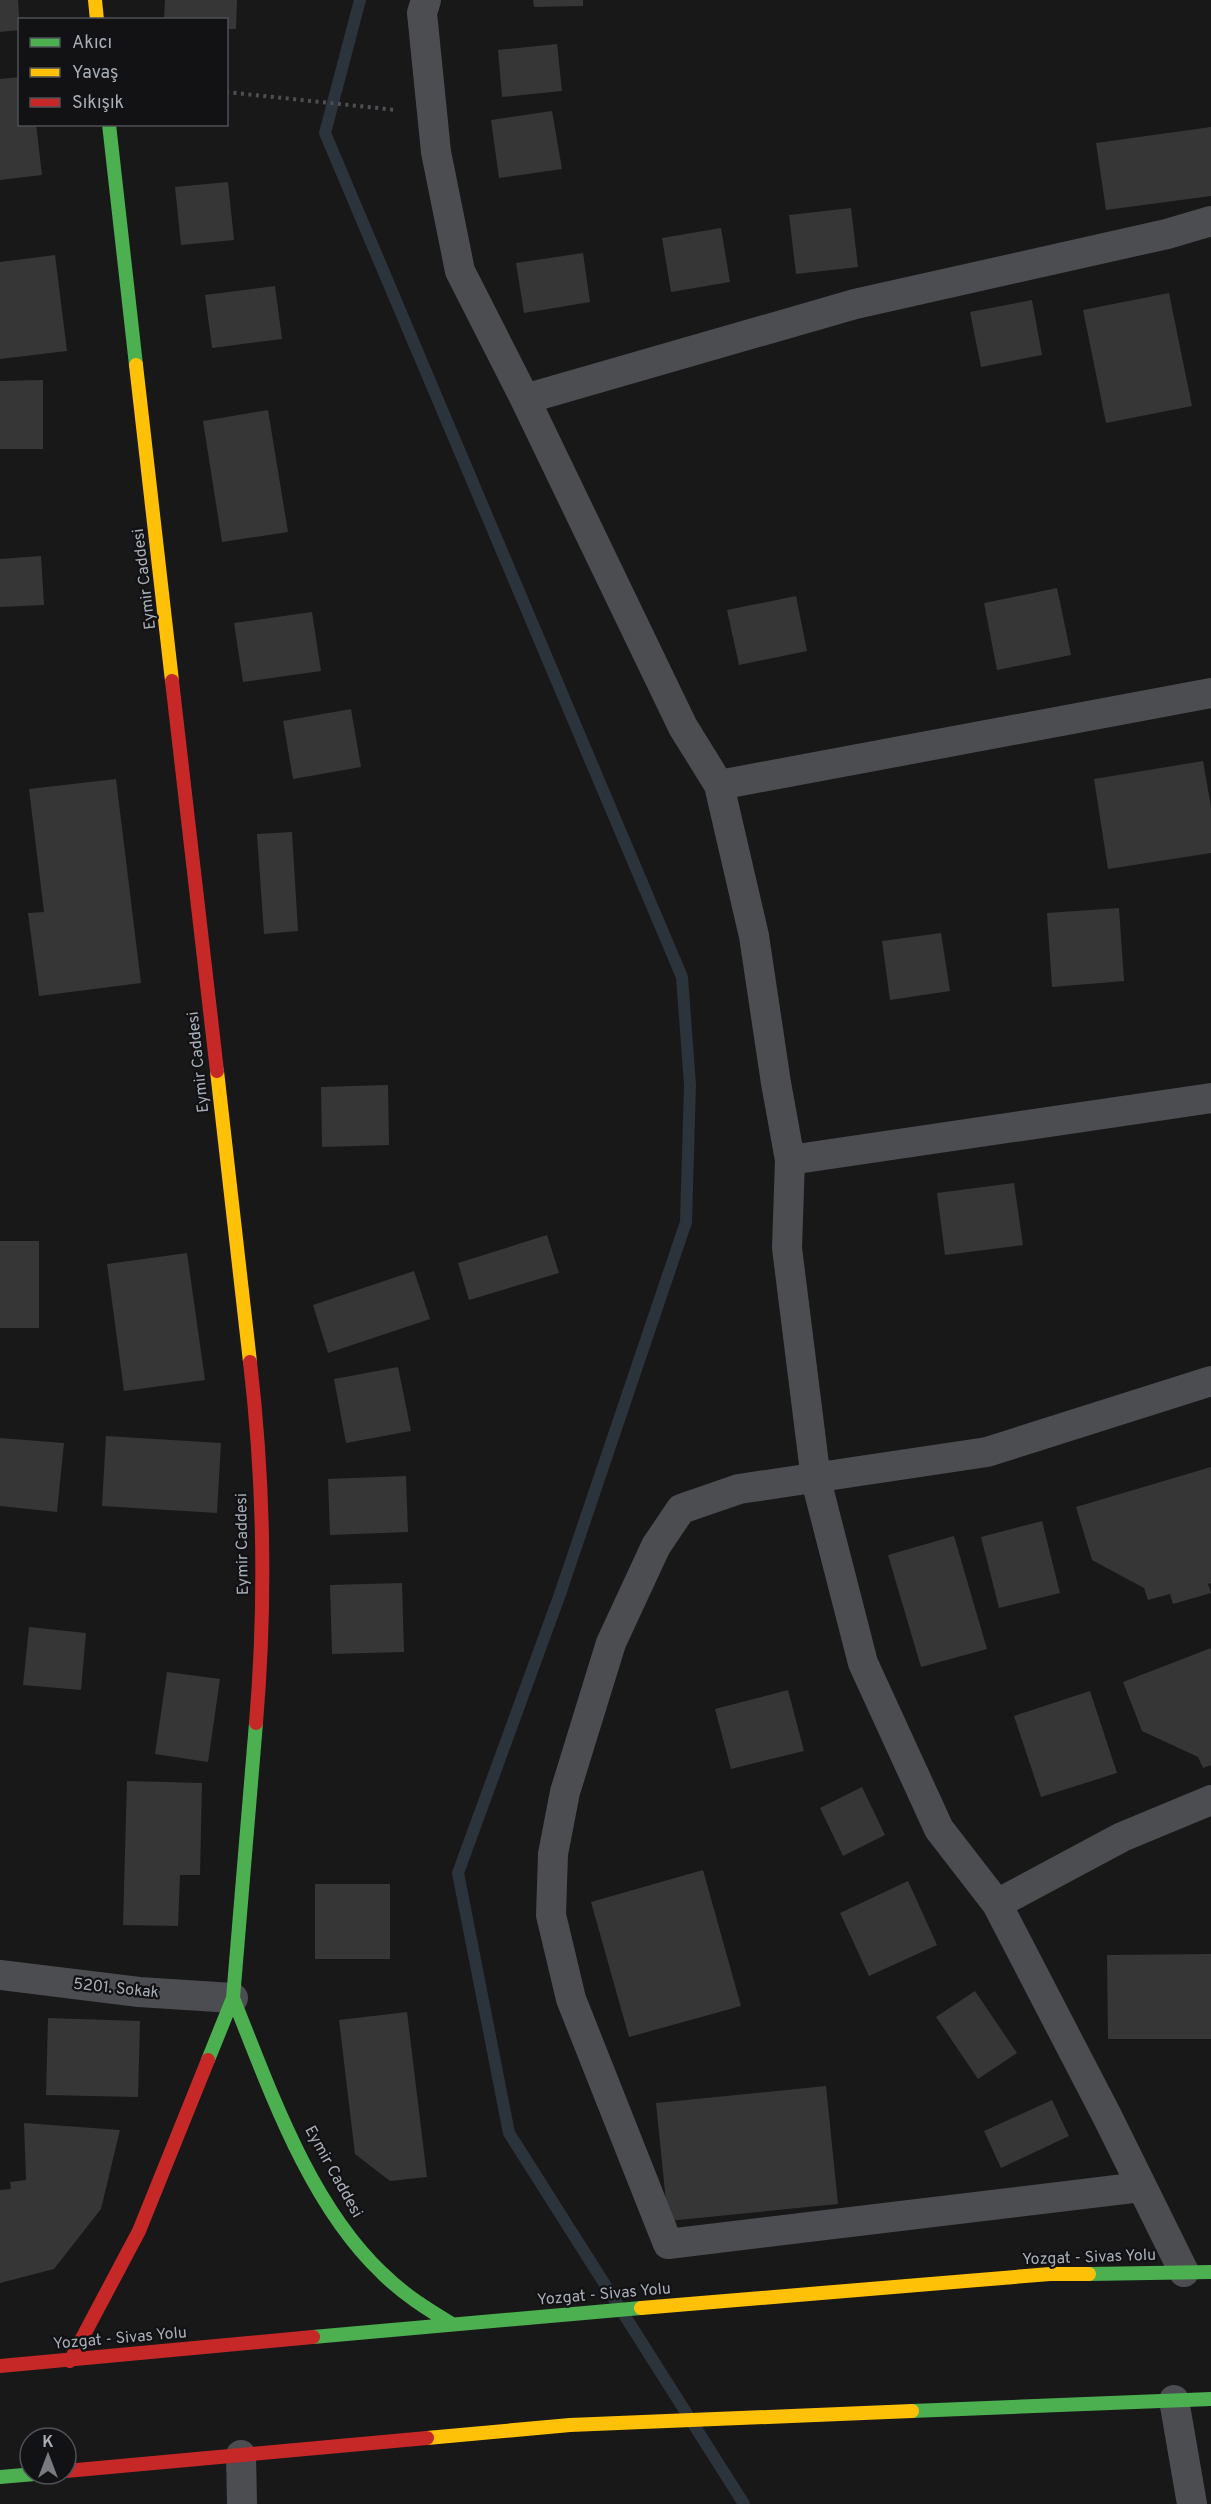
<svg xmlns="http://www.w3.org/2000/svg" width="1211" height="2504" viewBox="0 0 1211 2504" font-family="Overpass,sans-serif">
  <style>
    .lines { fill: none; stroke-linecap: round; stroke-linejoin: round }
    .stream { stroke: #2a343a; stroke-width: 12 }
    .building { fill: #363637 }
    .path { stroke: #4e4f53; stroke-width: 4; stroke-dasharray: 3 4.5; stroke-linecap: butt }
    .street { stroke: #4c4d51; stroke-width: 30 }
    .fast { stroke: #4caf50; stroke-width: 14 }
    .slow { stroke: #ffc107; stroke-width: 14 }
    .jam { stroke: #c62828; stroke-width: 14 }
    .labels { text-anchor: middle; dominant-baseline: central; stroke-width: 4.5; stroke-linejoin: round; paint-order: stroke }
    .street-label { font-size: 16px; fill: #a8afb9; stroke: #121214 }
  </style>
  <rect width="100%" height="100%" fill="#181818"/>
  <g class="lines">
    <path class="stream" d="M 360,0 L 325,133 L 682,977 L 690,1085 L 686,1222 L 560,1594 L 458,1873 L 509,2133 L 744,2504"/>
  </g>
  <path class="building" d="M 0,0 L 18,0 L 20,30 L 0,32 Z
    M 165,0 L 237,0 L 236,29 L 226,29 L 226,20 L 164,20 Z
    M 533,0 L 583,0 L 583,6 L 534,7 Z
    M 557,44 L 562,91 L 502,97 L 498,50 Z
    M 20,77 L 20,124 L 36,124 L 42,175 L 0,180 L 0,79 Z
    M 552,111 L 562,169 L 499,178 L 491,120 Z
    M 1211,127 L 1211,196 L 1106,210 L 1096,143 Z
    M 228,182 L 234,240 L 181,245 L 175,187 Z
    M 851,208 L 858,267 L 796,274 L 789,215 Z
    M 721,228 L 730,282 L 671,292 L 662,238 Z
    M 583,253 L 590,302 L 524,313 L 516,263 Z
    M 55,255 L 67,351 L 0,359 L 0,262 Z
    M 275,286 L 282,339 L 212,348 L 205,295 Z
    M 1169,293 L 1192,406 L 1106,423 L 1083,310 Z
    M 1032,300 L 1042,355 L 981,367 L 970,312 Z
    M 43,380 L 43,449 L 0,449 L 0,381 Z
    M 268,410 L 288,532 L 222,542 L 203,421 Z
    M 41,556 L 44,605 L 0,607 L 0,559 Z
    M 1057,588 L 1071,655 L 997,670 L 984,603 Z
    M 796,596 L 807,651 L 739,665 L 727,610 Z
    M 312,612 L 321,671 L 243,682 L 234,623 Z
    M 351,709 L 361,767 L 293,779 L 283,721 Z
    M 1203,761 L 1211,807 L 1211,853 L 1108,869 L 1094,779 Z
    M 116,779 L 141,983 L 39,996 L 28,913 L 44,912 L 29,789 Z
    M 292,832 L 298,931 L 264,934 L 257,834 Z
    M 1119,908 L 1124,981 L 1052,987 L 1047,913 Z
    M 941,933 L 950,991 L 890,1000 L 882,941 Z
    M 388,1085 L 389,1145 L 322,1147 L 321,1087 Z
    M 1014,1183 L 1023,1245 L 945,1255 L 937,1193 Z
    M 547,1235 L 559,1273 L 469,1300 L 458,1263 Z
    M 0,1241 L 39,1241 L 39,1328 L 0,1328 Z
    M 187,1253 L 205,1380 L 124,1391 L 107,1264 Z
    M 414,1271 L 430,1319 L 328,1353 L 313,1305 Z
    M 398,1367 L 411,1431 L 346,1443 L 334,1379 Z
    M 106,1436 L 221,1443 L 217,1513 L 102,1506 Z
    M 0,1438 L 64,1443 L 57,1512 L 0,1506 Z
    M 1211,1467 L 1211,1583 L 1208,1584 L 1211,1593 L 1173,1604 L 1170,1594 L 1148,1600 L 1144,1588 L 1092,1560 L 1076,1507 Z
    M 406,1476 L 408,1532 L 330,1535 L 328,1479 Z
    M 1042,1521 L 1060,1593 L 999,1608 L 981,1537 Z
    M 954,1536 L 987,1649 L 921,1667 L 888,1555 Z
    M 402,1583 L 404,1652 L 332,1654 L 330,1585 Z
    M 29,1627 L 86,1633 L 81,1690 L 23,1685 Z
    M 1211,1648 L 1211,1765 L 1203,1768 L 1198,1757 L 1142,1731 L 1123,1682 Z
    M 167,1672 L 220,1679 L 208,1762 L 155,1754 Z
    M 788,1690 L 804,1751 L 731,1769 L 715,1709 Z
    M 1090,1691 L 1117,1773 L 1041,1797 L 1014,1716 Z
    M 127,1781 L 202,1783 L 200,1875 L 180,1875 L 178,1926 L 123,1925 Z
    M 862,1787 L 885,1835 L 843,1856 L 820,1808 Z
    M 703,1870 L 741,2006 L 629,2037 L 591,1902 Z
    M 908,1881 L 937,1945 L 869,1976 L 840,1913 Z
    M 315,1884 L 390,1884 L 390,1959 L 315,1959 Z
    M 1211,1954 L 1211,2039 L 1108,2039 L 1107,1955 Z
    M 975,1991 L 1017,2053 L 978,2079 L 936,2017 Z
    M 407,2012 L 427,2177 L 390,2181 L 355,2154 L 339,2020 Z
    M 48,2018 L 140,2021 L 138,2097 L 46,2095 Z
    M 826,2086 L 838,2204 L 668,2221 L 656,2103 Z
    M 1052,2100 L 1069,2136 L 1001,2168 L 984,2131 Z
    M 24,2123 L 120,2130 L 101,2209 L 54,2269 L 0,2283 L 0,2190 L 11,2189 L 10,2182 L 26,2180 Z"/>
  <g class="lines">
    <path class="path" d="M 226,92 L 396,110"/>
    <path class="street" d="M 426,0 L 422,13 L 436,152 L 460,271 L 525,399 L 683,727 L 719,785 L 754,936 L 776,1083 L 790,1160 L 787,1248 L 816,1480 L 863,1663 L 939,1829 L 997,1904 L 1107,2116 L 1184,2272
      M 525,399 L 855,304 L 1167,234 L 1211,221
      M 719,785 L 1211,693
      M 790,1160 L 1211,1098
      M 997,1904 L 1122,1837 L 1211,1800
      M 0,1975 L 139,1992 L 233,1998
      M 1141,2187 L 668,2244 L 571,1999 L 551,1915 L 553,1854 L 565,1792 L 611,1643 L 656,1546 L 681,1509 L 739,1489 L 987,1452 L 1211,1381
      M 1174,2400 L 1192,2504
      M 241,2455 L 242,2504"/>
    <path class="fast" d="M 109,124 L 136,365
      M 233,1998 C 270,2090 309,2204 382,2273 C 403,2294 427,2309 452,2324
      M 208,2060 L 233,1998 L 256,1723
      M 1089,2274 L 1211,2272
      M 313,2337 L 641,2308
      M 912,2411 L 1211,2399
      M 0,2477 L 35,2474"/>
    <path class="slow" d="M 95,0 L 97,20
      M 136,365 L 172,681
      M 217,1071 L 250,1362
      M 641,2308 L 1050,2274 L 1089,2274
      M 427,2438 L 570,2425 L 912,2411"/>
    <path class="jam" d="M 172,681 L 217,1071
      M 250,1362 C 264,1481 266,1604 256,1723
      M 70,2361 L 139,2231 L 208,2060
      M 0,2366 L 313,2337
      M 66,2471 L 427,2438"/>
  </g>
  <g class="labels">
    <g class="street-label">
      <text transform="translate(145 579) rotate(-97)">Eymir Caddesi</text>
      <text transform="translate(199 1062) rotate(-96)">Eymir Caddesi</text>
      <text transform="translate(243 1544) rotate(-91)">Eymir Caddesi</text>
      <text transform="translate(116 1989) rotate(6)">5201. Sokak</text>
      <text transform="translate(333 2172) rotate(61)">Eymir Caddesi</text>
      <text transform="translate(1089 2258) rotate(-2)">Yozgat - Sivas Yolu</text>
      <text transform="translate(604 2295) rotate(-5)">Yozgat - Sivas Yolu</text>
      <text transform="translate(120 2339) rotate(-5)">Yozgat - Sivas Yolu</text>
    </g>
  </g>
  <rect x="18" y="18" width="210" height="108" fill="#121214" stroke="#4e5156" stroke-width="1.5"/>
  <rect x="30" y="38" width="30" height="9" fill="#4caf50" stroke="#4e5156" stroke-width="1.5"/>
  <text x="72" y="48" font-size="18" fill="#a8afb9">Akıcı</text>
  <rect x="30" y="68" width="30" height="9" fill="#ffc107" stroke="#4e5156" stroke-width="1.5"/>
  <text x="72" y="78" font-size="18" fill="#a8afb9">Yavaş</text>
  <rect x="30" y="98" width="30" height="9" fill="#c62828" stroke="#4e5156" stroke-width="1.5"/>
  <text x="72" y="108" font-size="18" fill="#a8afb9">Sıkışık</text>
  <g transform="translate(48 2456)"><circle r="28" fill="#121214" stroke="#4e5156" stroke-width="1.5"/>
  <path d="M0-4.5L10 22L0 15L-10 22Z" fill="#767a81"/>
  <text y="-9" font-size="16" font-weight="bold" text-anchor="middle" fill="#a8afb9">K</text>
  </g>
</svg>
